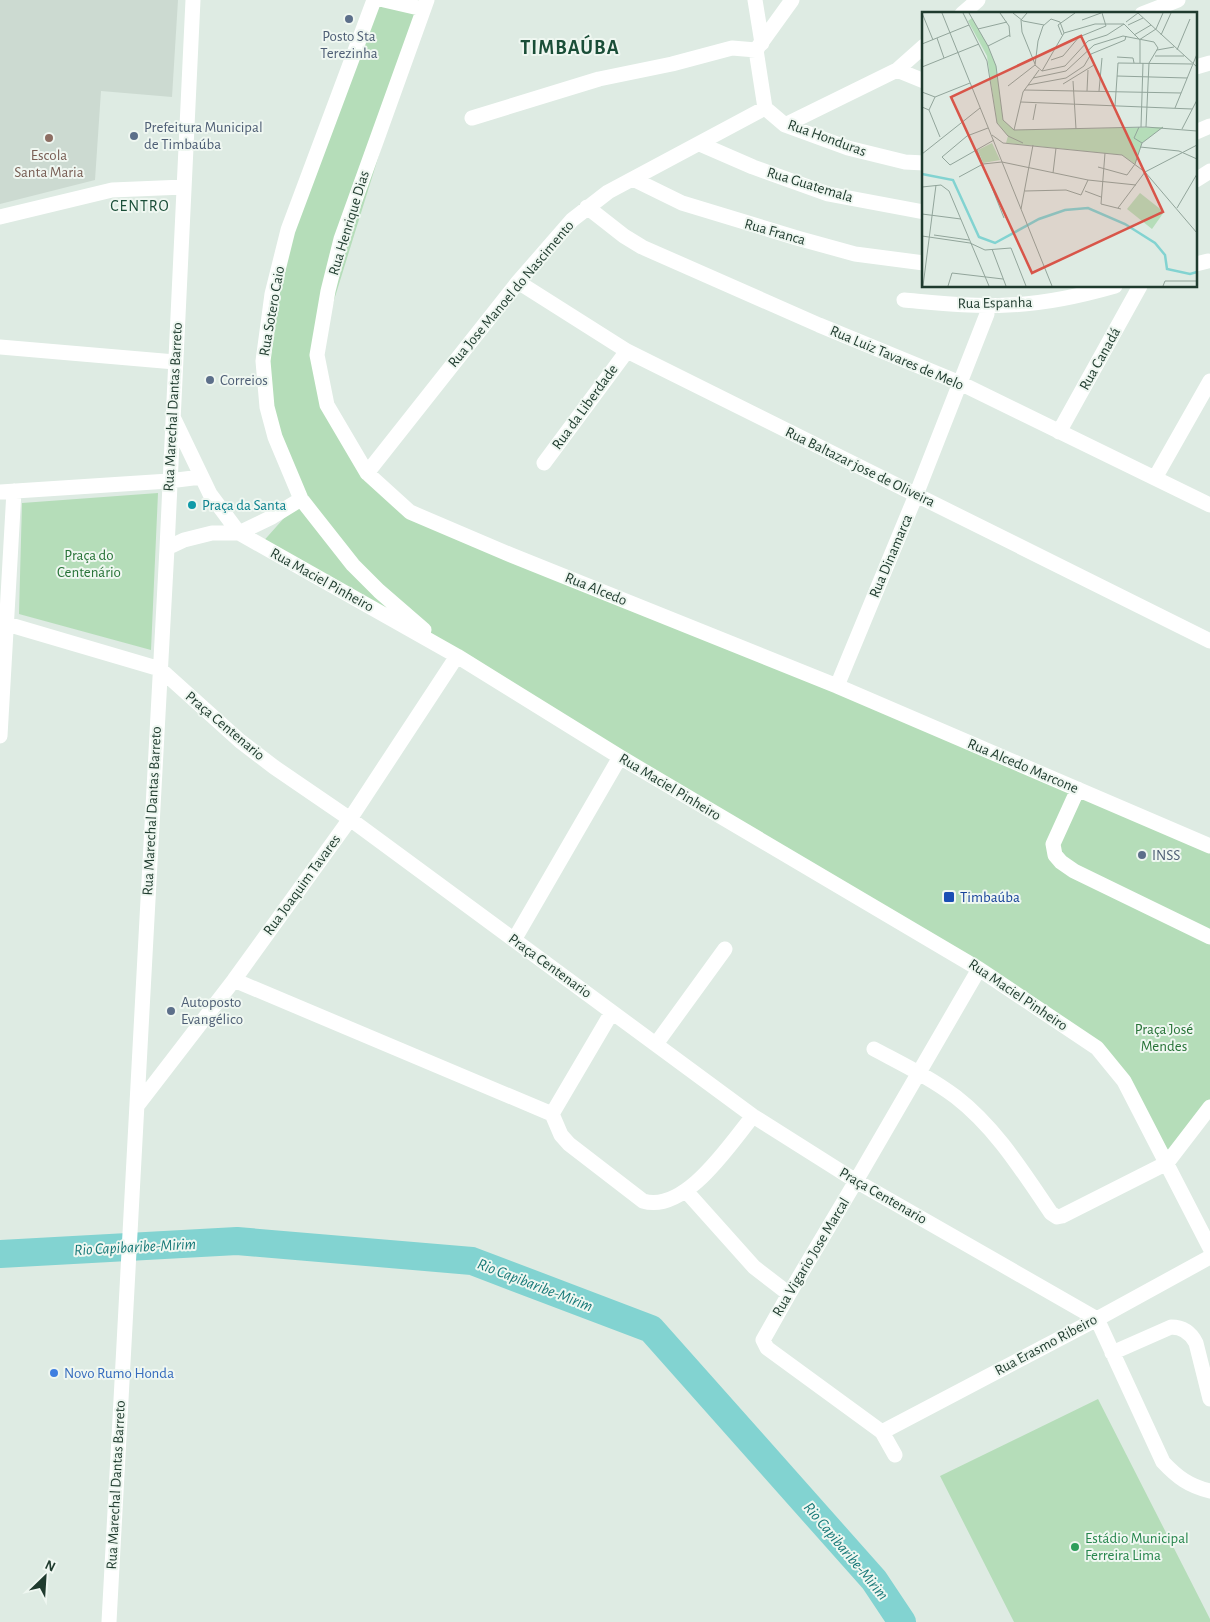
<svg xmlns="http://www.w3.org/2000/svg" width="1210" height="1622" viewBox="0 0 1210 1622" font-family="'Alegreya Sans',sans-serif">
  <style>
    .built { fill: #ccdad1 }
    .green { fill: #b5ddb9 }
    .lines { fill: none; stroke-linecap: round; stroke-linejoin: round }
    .river { stroke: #82d3d1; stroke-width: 28 }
    .minor { stroke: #fff; stroke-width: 15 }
    .service-dot { fill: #5c6f8a; stroke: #eff7f1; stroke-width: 2 }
    .education-dot { fill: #8d6e63; stroke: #eff7f1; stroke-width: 2 }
    .culture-dot { fill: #0f9aa8; stroke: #eff7f1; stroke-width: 2 }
    .transit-dot { fill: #1a4fb4; stroke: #eff7f1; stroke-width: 2 }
    .shop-dot { fill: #3f7fe0; stroke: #eff7f1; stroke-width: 2 }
    .leisure-dot { fill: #2e9e5b; stroke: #eff7f1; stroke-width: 2 }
    .labels { text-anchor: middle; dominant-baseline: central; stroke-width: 4; stroke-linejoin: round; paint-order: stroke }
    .service-label { font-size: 15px; fill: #4e5e75; stroke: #eff7f1; text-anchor: start }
    .street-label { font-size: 15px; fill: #1f3b2e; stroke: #eff7f1 }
    .education-label { font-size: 15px; fill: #785e54; stroke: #eff7f1 }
    .culture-label { font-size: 15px; fill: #0d838f; stroke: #eff7f1; text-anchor: start }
    .park-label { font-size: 15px; fill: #277337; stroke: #eff7f1 }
    .transit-label { font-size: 15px; fill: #164399; stroke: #eff7f1; text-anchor: start }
    .shop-label { font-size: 15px; fill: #366cbe; stroke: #eff7f1; text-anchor: start }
    .leisure-label { font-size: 15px; fill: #27864d; stroke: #eff7f1; text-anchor: start }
    .neighbourhood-label { font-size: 16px; letter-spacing: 1px; fill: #1a4e38; stroke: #eff7f1 }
    .water-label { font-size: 16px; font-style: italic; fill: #177978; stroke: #eff7f1 }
    .district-label { font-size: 20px; font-weight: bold; letter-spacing: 1px; fill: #1a4e38; stroke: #eff7f1 }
    .inset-river { fill: none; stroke: #82d3d1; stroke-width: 2.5 }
    .inset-road { fill: none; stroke: #92a59b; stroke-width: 1 }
    .view { fill: #d85549; fill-opacity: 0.15; stroke: #d85549; stroke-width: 2.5 }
    .inset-edge { fill: none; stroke: #1f3b2e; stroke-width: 2.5 }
  </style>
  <rect width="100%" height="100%" fill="#deebe3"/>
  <path class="built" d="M 0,0 L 178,0 L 172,97 L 101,91 L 95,180 L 0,204 Z"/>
  <path class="green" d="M 374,0 L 427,0 L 317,355 L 327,405 L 367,473 L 410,512 L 1210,847 L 1210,1107 L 1167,1163 L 1097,1048 L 260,545 L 301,499 L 267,407 L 272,294 Z
    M 158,493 L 151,650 L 19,614 L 22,503 Z
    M 1098,1399 L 1210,1619 L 1210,1622 L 1014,1622 L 940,1476 Z"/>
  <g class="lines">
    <path class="river" d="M 0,1254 L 237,1241 L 472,1261 L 651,1329 L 874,1580 L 902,1622"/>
    <path class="minor" d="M 374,0 L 288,230 L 272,294 L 263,361 L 267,407 L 275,437 L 301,499 L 353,565 L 379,591 L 424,630
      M 384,0 L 423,9
      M 427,0 L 341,239 L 328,291 L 317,355 L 327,405 L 367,473 L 410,512 L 511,555 L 837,686 L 1210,846
      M 755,0 L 762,43
      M 792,0 L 756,50 L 765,108 L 785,125 L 848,148 L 905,162 L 924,163
      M 962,14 L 978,0
      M 1142,14 L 1178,0
      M 1196,67 L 1210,63
      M 897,70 L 924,81
      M 472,118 L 599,79 L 672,64 L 732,48 L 756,50
      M 785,125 L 897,70 L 924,46
      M 1196,132 L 1210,126
      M 700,144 L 753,167 L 828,194 L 924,212
      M 633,179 L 682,203 L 797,238 L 855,254 L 924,263
      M 1196,180 L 1210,171
      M 587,207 L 624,236 L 642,247 L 819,325 L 960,383 L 1210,505
      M 0,217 L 112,190 L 184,187
      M 1196,264 L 1208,261
      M 518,282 L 627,351 L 1210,641
      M 904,300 C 938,303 973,307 1008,305 C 1044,304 1080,296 1115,286
      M 0,347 L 175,362
      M 174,419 L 210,494 L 239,533 L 457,656 L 620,757 L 979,969 L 1097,1048 L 1124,1081 L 1210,1248
      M 1059,432 L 1140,286
      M 544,463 L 627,351
      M 367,473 L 518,282 L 572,220 L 608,192 L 765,108
      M 1155,478 L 1210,381
      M 0,492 L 169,481 L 201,477
      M 167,548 L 184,540 L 212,533 L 239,533 L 272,517 L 301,499
      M 0,625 L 7,624 L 160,669 L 240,741 L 274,767 L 350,819 L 753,1116 L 856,1181 L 1097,1319 L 1163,1462 C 1177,1477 1189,1486 1210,1491
      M 837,686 L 916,495 L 987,314
      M 0,736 L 14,491
      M 1078,789 L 1053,844 L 1055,855 L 1061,862 L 1074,871 L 1210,937
      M 514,940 L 620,757
      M 234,980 L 552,1114
      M 656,1044 L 725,949
      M 874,1049 C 902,1064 931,1078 956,1097 C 996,1128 1023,1172 1051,1213 L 1057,1217 L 1062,1216 L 1167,1163 L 1210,1107
      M 137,1106 L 234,980 L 350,819 L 457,656
      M 552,1114 L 561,1135 L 569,1144 L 643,1201 C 685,1214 730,1144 753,1116
      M 552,1114 L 612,1012
      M 686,1191 L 754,1267 L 789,1294
      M 1112,1353 L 1171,1327 C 1183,1327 1191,1333 1196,1343 L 1210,1399
      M 882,1432 L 1097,1319 L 1210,1257
      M 895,1455 L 882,1432 L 767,1348 L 763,1340 L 789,1294 L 856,1181 L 979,969
      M 109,1622 L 167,548 L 193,0"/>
  </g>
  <g class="service-dot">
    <circle cx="349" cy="19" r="5"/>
    <circle cx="134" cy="136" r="5"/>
    <circle cx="210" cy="380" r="5"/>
    <circle cx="1142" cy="855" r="5"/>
    <circle cx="171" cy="1011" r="5"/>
  </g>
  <circle class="education-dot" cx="49" cy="138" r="5"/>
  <circle class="culture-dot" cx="192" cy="505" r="5"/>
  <rect class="transit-dot" x="943" y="891" width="12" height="12" rx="2.5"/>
  <circle class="shop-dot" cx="54" cy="1373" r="5"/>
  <circle class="leisure-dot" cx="1075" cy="1547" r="5"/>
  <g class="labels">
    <g class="service-label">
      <text x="349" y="36" text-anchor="middle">Posto Sta<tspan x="349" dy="17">Terezinha</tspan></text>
      <text x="144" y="127">Prefeitura Municipal<tspan x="144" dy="17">de Timbaúba</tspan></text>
      <text x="220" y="380">Correios</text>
      <text x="1152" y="855">INSS</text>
      <text x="181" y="1002">Autoposto<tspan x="181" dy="17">Evangélico</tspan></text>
    </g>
    <g class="street-label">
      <text transform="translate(827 138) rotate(20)">Rua Honduras</text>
      <text transform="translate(810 185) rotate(17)">Rua Guatemala</text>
      <text transform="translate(349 223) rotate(-73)">Rua Henrique Dias</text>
      <text transform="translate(775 232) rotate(16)">Rua Franca</text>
      <text transform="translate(511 294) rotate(-50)">Rua Jose Manoel do Nascimento</text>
      <text transform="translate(995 303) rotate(-1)">Rua Espanha</text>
      <text transform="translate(272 311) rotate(-80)">Rua Sotero Caio</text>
      <text transform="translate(897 358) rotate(23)">Rua Luiz Tavares de Melo</text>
      <text transform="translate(1100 359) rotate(-61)">Rua Canadá</text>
      <text transform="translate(173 407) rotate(-87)">Rua Marechal Dantas Barreto</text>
      <text transform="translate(585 407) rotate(-54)">Rua da Liberdade</text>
      <text transform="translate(860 467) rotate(26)">Rua Baltazar jose de Oliveira</text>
      <text transform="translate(891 556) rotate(-67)">Rua Dinamarca</text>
      <text transform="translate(322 580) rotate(29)">Rua Maciel Pinheiro</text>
      <text transform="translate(596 589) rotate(22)">Rua Alcedo</text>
      <text transform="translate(225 726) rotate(40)">Praça Centenario</text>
      <text transform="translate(1023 766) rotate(23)">Rua Alcedo Marcone</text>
      <text transform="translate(670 787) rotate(31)">Rua Maciel Pinheiro</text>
      <text transform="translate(152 811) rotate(-87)">Rua Marechal Dantas Barreto</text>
      <text transform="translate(302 885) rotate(-54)">Rua Joaquim Tavares</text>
      <text transform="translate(550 966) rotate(36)">Praça Centenario</text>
      <text transform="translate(1018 995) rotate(34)">Rua Maciel Pinheiro</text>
      <text transform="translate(883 1196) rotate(30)">Praça Centenario</text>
      <text transform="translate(811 1257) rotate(-59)">Rua Vigario Jose Marcal</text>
      <text transform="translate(1046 1345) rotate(-28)">Rua Erasmo Ribeiro</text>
      <text transform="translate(116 1485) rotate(-87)">Rua Marechal Dantas Barreto</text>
    </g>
    <g class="education-label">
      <text x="49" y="155">Escola<tspan x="49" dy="17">Santa Maria</tspan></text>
    </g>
    <g class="culture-label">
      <text x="202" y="505">Praça da Santa</text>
    </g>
    <g class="park-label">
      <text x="89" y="555">Praça do<tspan x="89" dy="17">Centenário</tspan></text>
      <text x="1164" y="1029">Praça José<tspan x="1164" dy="17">Mendes</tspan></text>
    </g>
    <g class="transit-label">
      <text x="960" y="897">Timbaúba</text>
    </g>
    <g class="shop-label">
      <text x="64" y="1373">Novo Rumo Honda</text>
    </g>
    <g class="leisure-label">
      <text x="1085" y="1538">Estádio Municipal<tspan x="1085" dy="17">Ferreira Lima</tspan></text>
    </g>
    <g class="neighbourhood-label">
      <text x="140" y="206">CENTRO</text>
    </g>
    <g class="water-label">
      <text transform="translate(135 1247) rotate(-3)">Rio Capibaribe-Mirim</text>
      <text transform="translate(535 1285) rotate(21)">Rio Capibaribe-Mirim</text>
      <text transform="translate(846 1551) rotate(50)">Rio Capibaribe-Mirim</text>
    </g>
    <g class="district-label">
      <text x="570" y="48">TIMBAÚBA</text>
    </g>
  </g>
  <g transform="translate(922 12)">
    <rect width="275" height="275" fill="#deebe3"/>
    <path d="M 50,6 L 66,34 L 74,54 L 81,108 L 92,118 L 241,115 L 220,131 L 213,152 L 200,143 L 84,131 L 86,124 L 75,111 L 65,44 L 46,9 ZM 70,131 L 78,148 L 61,151 L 56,138 ZM 218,181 L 242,200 L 230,217 L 205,197 Z" fill="#b5ddb9"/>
    <path class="inset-river" d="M 0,162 L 31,168 L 57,225 L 73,231 L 117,207 L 143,198 L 166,196 L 203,212 L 233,231 L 243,243 L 245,257 L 268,262 L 275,260"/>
    <path class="inset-road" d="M 0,1 L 11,28M 20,1 L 130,274M 41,1 L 65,49 L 75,111 L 86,124 L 101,131M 47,1 L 66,34 L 74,54 L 81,108 L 92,118 L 224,115 L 275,119M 78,1 L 87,14 L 88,25M 91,1 L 101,9 L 122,13M 105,1 L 99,8 L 100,20 L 113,52M 216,1 L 275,55M 160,8 L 179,1M 204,10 L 216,1M 206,13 L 221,6M 56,17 L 85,10M 142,21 L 173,12 L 202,12 L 217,27M 140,23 L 136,13 L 153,1M 212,23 L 229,13M 239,23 L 249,1M 15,26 L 22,46M 217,28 L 234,17 L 241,1M 0,32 L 47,13M 66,34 L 88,23M 235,38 L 252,35M 255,38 L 268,7M 233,44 L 262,44M 195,45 L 211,46 L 212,51M 129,48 L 141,44 L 157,25 L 184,14 L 180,1M 218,51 L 218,28M 0,55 L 57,32M 120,59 L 142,21 L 138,10 L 129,7 L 121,14 L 116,29 L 113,53 L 120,59 L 143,54 L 166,29 L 185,23 L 202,12M 195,64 L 265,66M 111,66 L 144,59 L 172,33 L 201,24 L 232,30 L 236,36 L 227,51 L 224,115M 151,69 L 154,117M 141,72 L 172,53M 106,73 L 144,66 L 162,54 L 169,42 L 203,28 L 204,24M 86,74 L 113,53M 102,78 L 259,81M 165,79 L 166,58M 177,79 L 180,46M 0,80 L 13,85 L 7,98 L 0,95M 13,85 L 48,71M 99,90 L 270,97M 193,94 L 196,51 L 270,52M 253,96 L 275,42M 7,98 L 18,125M 111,108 L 114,92M 217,115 L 212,126 L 220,131M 219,115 L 221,51M 66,116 L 45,124 L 20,145 L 28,153 L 72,128M 260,117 L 275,88M 92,118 L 101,80 L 117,58M 70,123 L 81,131 L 200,143 L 223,160 L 275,221M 218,135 L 257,139 L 275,147M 55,138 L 82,206M 183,141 L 179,192 L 199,197M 0,142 L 58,96M 176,155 L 205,163 L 213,152 L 220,131 L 241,115M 131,161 L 134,136M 37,165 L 61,152 L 80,150 L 166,168 L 214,173M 0,175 L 19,173 L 27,179 L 67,274M 103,179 L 144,178 L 159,183 L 166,168M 163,179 L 179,185M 196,196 L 223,160 L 275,133M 255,196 L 275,162M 99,197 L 111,133M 0,202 L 39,207M 12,223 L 47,228M 0,224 L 48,231 L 63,238 L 89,236 L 104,274M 70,237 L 84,274M 1,274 L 14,173M 26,274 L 30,261 L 81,267M 241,274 L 243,269 L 275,269"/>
    <path class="view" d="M 159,24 L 241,200 L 110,261 L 29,85 Z"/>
    <rect width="275" height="275" class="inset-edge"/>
  </g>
  <g transform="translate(45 1577) rotate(25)" stroke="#eff7f1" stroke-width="4" paint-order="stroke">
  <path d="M0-4L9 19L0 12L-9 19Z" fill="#1f3b2e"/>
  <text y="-8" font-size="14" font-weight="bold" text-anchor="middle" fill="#1f3b2e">N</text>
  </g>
</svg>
